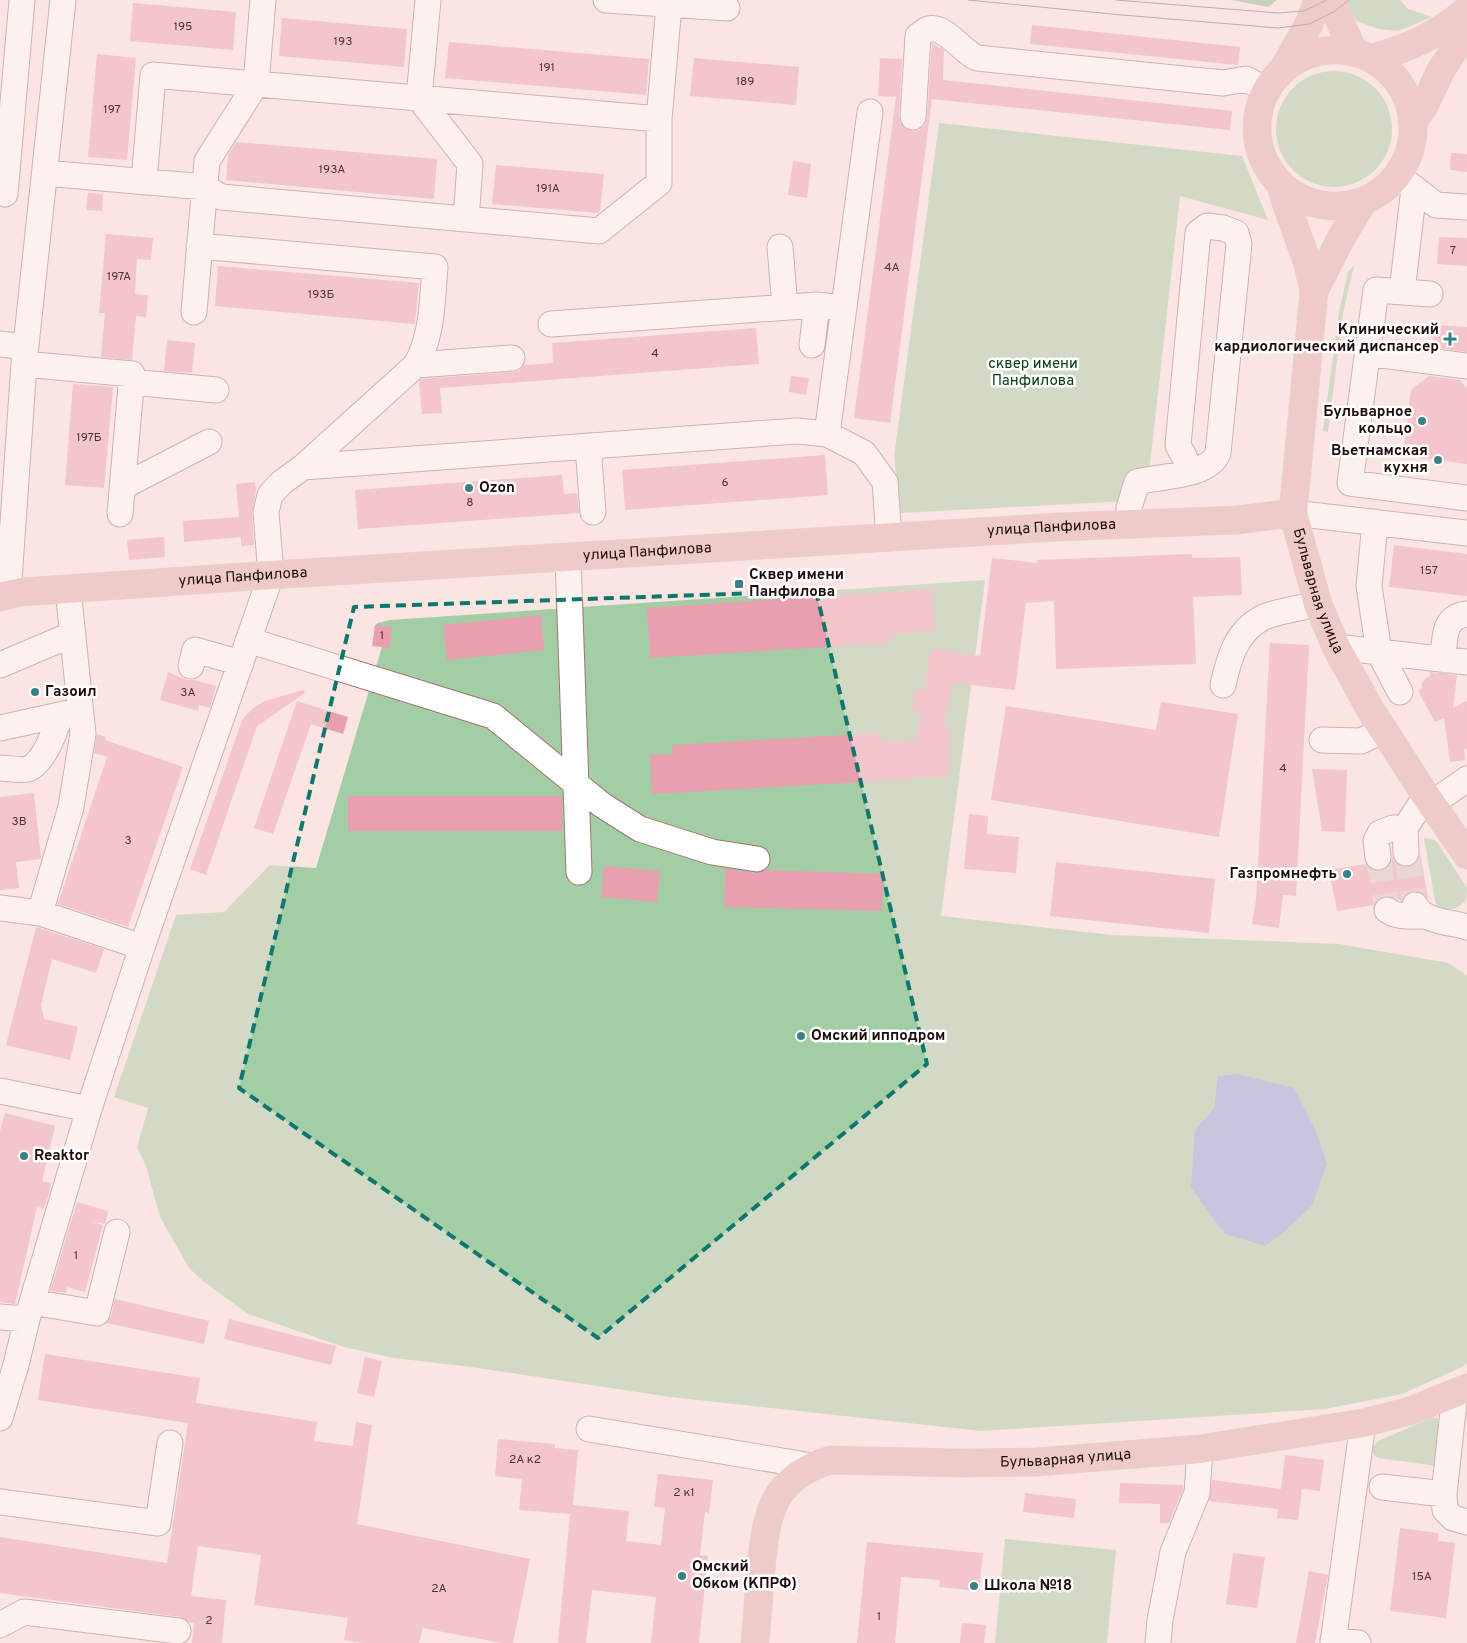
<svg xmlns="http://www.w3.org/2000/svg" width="1467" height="1643" viewBox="0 0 1467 1643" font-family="Overpass,sans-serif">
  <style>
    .green { fill: #a3cda4 }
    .forest { fill: #88ba89 }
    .water { fill: #88a2da }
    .building { fill: #e8a0b0 }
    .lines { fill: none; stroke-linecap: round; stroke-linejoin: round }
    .minor-tunnel { stroke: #d9c4c2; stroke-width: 25; stroke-dasharray: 25 12; stroke-linecap: butt }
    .minor-casing { stroke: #a1736e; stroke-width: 27 }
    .major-casing { stroke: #cdcac9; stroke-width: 29 }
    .minor { stroke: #fff; stroke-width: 25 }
    .major { stroke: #e0aaa6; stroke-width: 28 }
    .tram { stroke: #786563; stroke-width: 1 }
    .marked { fill: none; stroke: #0f766e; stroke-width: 4; stroke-dasharray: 10 6; stroke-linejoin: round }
    .poi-dot { fill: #387f88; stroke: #fff; stroke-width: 2 }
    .labels { text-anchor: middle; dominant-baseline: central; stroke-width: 5; stroke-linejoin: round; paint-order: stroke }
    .number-label { font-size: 12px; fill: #503134 }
    .poi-label { font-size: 15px; font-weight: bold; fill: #1d0c0b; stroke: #fff; text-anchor: start }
    .park-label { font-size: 15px; fill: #0b4214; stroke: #fff }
    .street-label { font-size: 15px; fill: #1d0c0b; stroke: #fff }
  </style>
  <rect width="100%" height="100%" fill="#fae5e2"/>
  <path class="green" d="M 1346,0 L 1400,0 L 1408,9 L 1432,17 L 1398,31 L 1378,29 L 1357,21 L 1348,9 Z
    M1276 129a58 58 0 1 1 116 0a58 58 0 1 1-116 0Z
    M 939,123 L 1242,156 L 1268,220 L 1180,196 L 1146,500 L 901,513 L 894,456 Z
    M 1354,265 L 1343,313 L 1328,432 L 1323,431 L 1339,312 L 1348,272 Z
    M 985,580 L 941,916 L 1112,935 L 1339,944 L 1449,963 L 1467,976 L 1467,1363 L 1462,1367 L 1402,1394 L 1325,1409 L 981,1431 L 670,1397 L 471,1367 L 394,1358 L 344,1347 L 248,1314 L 204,1282 L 189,1268 L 160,1217 L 146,1166 L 137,1148 L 148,1108 L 114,1097 L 176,915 L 224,912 L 270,865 L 316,868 L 382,647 L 375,625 L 378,623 L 390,620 Z
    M 1424,838 L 1432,839 L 1437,842 L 1467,888 L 1466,900 C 1457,910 1450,911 1437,906 L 1435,901 Z
    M 1431,1418 L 1437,1418 L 1440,1426 L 1437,1466 L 1378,1458 L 1374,1455 L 1372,1448 L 1378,1441 Z
    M 1005,1539 L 1116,1550 L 1107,1643 L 995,1643 Z"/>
  <path class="forest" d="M 1232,0 L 1277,0 L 1268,7 Z"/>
  <path class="water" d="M 1237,1074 L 1294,1088 L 1316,1131 L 1327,1164 L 1312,1206 L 1282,1234 L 1265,1246 L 1225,1234 L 1191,1188 L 1195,1130 L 1214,1108 L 1218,1076 Z"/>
  <path class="building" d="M 133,3 L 236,12 L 233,50 L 130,41 Z
    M 282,18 L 407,29 L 404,67 L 279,56 Z
    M 1032,25 L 1240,47 L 1238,65 L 1030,44 Z
    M 449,42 L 649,59 L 646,95 L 445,78 Z
    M 932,43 L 944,50 L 943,80 L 1232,111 L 1230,130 L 932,99 L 890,423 L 854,418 L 896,97 L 878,96 L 880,58 L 902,59 L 899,116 L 900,123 L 906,129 L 913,131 L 919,130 L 925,125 L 927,118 Z
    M 97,54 L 136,58 L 127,160 L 88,157 Z
    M 694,58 L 799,67 L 796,105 L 690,96 Z
    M 236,142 L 437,159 L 434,199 L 226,180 L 228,155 Z
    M 1451,153 L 1467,154 L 1467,172 L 1450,170 Z
    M 793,161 L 811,164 L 807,198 L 788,195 Z
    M 496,165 L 604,174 L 600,211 L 598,213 L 492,204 Z
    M 88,193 L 103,194 L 102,211 L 86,210 Z
    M 106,234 L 153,238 L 151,260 L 137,259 L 135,294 L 148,295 L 146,317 L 136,316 L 132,360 L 101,357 L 105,313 L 99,313 Z
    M 1439,237 L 1467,238 L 1467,266 L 1437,264 Z
    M 218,266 L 419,283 L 415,324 L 215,306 Z
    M 1433,325 L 1467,327 L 1467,352 L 1432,347 Z
    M 756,328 L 759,364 L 440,388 L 442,413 L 422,414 L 419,381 L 422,379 L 513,372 L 520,370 L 524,365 L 553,363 L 552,343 Z
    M 167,340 L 195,343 L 192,373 L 164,371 Z
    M 791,376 L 809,378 L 806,395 L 789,392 Z
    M 1429,376 L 1460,380 L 1467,389 L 1467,464 L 1403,456 L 1411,390 Z
    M 73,384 L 113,387 L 104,488 L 65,485 Z
    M 825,455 L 828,495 L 625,510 L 622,470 Z
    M 562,475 L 564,494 L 577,493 L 579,513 L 358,529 L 355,490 Z
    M 255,482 L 256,491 L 252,513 L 254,545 L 241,546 L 241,537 L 184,542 L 183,521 L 239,517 L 236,484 Z
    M 164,537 L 165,557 L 129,560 L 127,540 Z
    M 1394,545 L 1467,554 L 1467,596 L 1389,587 Z
    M 1192,554 L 1192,558 L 1240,557 L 1242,595 L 1193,597 L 1196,664 L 1056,669 L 1054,601 L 1026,603 L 1015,690 L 952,683 L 945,728 L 950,728 L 949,777 L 916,777 L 917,779 L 652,794 L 650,755 L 673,754 L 672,745 L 882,733 L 882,742 L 916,740 L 921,714 L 912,712 L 916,689 L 924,691 L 931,648 L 980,656 L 992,558 L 1038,563 L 1037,560 Z
    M 932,589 L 935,631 L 890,634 L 891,643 L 650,658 L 647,608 Z
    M 541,615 L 544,650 L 447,660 L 443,625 Z
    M 375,625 L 392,627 L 390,648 L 372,646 Z
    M 1270,643 L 1309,645 L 1296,896 L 1283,895 L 1279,928 L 1252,924 L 1256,900 Z
    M 168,672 L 187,680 L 194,680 L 216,686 L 210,708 L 199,705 L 198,711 L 160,700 Z
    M 1430,672 L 1457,675 L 1453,708 L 1467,701 L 1467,749 L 1464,749 L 1465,760 L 1450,762 L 1444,718 L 1435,722 L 1418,691 L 1422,688 L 1422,683 L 1425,679 L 1430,676 Z
    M 303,690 L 305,693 L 257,726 L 206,875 L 190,869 L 242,720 L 253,708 L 265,701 Z
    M 297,701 L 348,717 L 343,734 L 311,724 L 273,834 L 254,828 Z
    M 1161,702 L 1238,714 L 1219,837 L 991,800 L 1006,706 L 1156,730 Z
    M 97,734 L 106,737 L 105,740 L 183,767 L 128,927 L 58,904 L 107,757 L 94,753 Z
    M 1312,769 L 1347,770 L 1345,832 L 1322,831 Z
    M 34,793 L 41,859 L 16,862 L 19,888 L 0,890 L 0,797 Z
    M 348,796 L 562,796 L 562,831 L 348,831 Z
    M 969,814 L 988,816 L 987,834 L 1019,837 L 1016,873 L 964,869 Z
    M 1420,854 L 1428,898 L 1421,892 L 1413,891 L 1406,894 L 1402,901 L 1388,896 L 1380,897 L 1374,905 L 1337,911 L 1329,870 L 1366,864 L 1372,870 L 1380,871 L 1387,868 L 1391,863 L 1392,856 L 1394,861 L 1399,865 L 1407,867 L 1414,865 L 1418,860 Z
    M 1056,862 L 1215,879 L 1209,933 L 1050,916 Z
    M 604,866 L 660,871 L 657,902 L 601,897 Z
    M 725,869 L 755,873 L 765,870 L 883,874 L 882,911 L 724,907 Z
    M 36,927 L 104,949 L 96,973 L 52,959 L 41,1005 L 44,1019 L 78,1027 L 70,1060 L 6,1045 Z
    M 5,1113 L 55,1126 L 42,1181 L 51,1183 L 49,1194 L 44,1209 L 37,1207 L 15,1304 L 0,1302 L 0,1131 Z
    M 77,1202 L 108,1211 L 105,1224 L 90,1221 L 103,1225 L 85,1292 L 67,1287 L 66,1293 L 50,1291 Z
    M 115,1299 L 209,1321 L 204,1344 L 107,1323 L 111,1316 Z
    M 229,1319 L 336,1346 L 331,1365 L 224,1339 Z
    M 45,1354 L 200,1378 L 196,1403 L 317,1422 L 314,1441 L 353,1446 L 356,1422 L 372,1425 L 357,1524 L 530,1559 L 513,1643 L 501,1643 L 423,1628 L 419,1643 L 364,1643 L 344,1640 L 348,1618 L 254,1605 L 261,1555 L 198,1546 L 191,1596 L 226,1600 L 222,1643 L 192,1643 L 194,1623 L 189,1622 L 180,1617 L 0,1593 L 0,1537 L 167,1563 L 188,1423 L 38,1400 Z
    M 365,1357 L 382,1361 L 374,1397 L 357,1393 Z
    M 498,1439 L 555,1444 L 555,1448 L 578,1450 L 573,1505 L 629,1511 L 626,1541 L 661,1545 L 665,1508 L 654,1507 L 658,1474 L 713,1480 L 709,1513 L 705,1512 L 700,1555 L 708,1556 L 699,1643 L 651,1643 L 656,1597 L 592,1590 L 586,1643 L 558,1643 L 570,1514 L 519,1510 L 522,1479 L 495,1476 Z
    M 1285,1455 L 1324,1460 L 1320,1491 L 1302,1489 L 1298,1520 L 1277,1518 L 1278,1509 L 1209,1501 L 1212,1480 L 1281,1489 Z
    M 1120,1483 L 1183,1485 L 1183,1490 L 1169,1523 L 1160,1523 L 1160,1504 L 1119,1503 Z
    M 1025,1493 L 1076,1499 L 1074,1518 L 1023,1512 Z
    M 1400,1528 L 1438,1533 L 1438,1541 L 1455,1543 L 1446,1618 L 1390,1611 Z
    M 867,1542 L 983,1553 L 979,1591 L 939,1587 L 940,1580 L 901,1577 L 895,1643 L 857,1643 Z
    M 1233,1553 L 1265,1557 L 1257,1608 L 1226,1604 Z
    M 1309,1571 L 1328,1575 L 1315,1643 L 1296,1643 Z
    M 962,1623 L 986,1625 L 984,1643 L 960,1643 Z"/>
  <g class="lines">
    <path class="minor-tunnel" d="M 1406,853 L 1415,905
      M 1378,857 L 1387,910"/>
    <g class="minor-casing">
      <path id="minor" d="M 428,0 L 419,98 L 470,164 L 466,219
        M 606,0 L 727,8
        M 913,117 L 918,36 C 921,34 925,30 928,29 C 946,25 962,52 977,58 L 1223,83 L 1246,79 L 1266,90
        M 45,173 L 205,187 L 221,197 L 599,231 L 659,183 L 659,119 L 669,5
        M 1398,176 L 1436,205 L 1467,207
        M 144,181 L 153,75 L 659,119
        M 5,194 L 22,0
        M 780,247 L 785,307
        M 1402,292 L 1414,188
        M 1430,294 L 1376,290 L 1350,483 L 1467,498
        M 194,312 L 207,161 L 256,84 L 263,0
        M 551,324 L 817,305 L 844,308
        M 0,344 L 26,347
        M 812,345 L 817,305
        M 1367,353 L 1467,366
        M 24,364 L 132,374 L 120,514
        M 416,365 L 512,358
        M 131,382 L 216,390
        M 827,434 L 870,112
        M 588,446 L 593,512
        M 303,467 L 797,431 L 827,434 L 864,453 L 885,482 L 889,538
        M 122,487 L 209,442
        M 1293,513 L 1467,533
        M 1375,522 L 1369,586 L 1379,652 L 1400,692
        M 1130,524 L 1129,508 L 1137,482 C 1158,476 1209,477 1218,453 L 1239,244 L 1236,233 L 1223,228 L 1207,226 L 1198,233 L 1178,445 L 1192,472
        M 568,557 L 579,872
        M 8,595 L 24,364 L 63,0
        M 248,640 L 493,716 L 602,805 L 640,829 L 712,852 L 757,859
        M 1336,647 L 1467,662
        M 1443,660 C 1445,639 1442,617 1467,614
        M 0,665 L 73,634
        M 191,666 L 195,650 L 241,663
        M 1223,685 C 1229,658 1236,632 1262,618 C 1273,612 1304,607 1318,604
        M 0,728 L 73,712
        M 1322,740 L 1361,741 L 1384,730
        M 0,768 C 8,768 21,771 28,769 C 43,764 56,730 60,715
        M 1431,804 L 1467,779
        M 1406,853 L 1405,828 L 1426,796
        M 1378,857 L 1376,841 L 1380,833 L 1393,828 L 1405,828
        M 1415,905 C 1424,922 1450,922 1467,927
        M 0,908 L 40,913 L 142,947
        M 1387,910 C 1396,918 1413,916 1425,916
        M 40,913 L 71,807 L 83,734 L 68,589
        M 0,1091 L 89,1109
        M 32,1302 L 97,1313 L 117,1232
        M 0,1317 L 27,1319
        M 1455,1393 L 1444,1494 L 1445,1510 L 1453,1518 L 1467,1522
        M 0,1418 L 16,1365 L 27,1319 L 89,1109 L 142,947 L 271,575 L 266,512 L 270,495 L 281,483 L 303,467 L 416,365 C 433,334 432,301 435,267 L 199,246
        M 589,1429 L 812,1466
        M 1382,1487 L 1444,1494
        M 0,1502 L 158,1523 L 170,1443
        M 0,1625 L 24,1612 L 178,1631
        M 1333,1640 L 1358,1643
        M 1158,1643 L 1160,1620 L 1173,1552 L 1197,1493 L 1200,1449
        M 1333,1643 L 1363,1423"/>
    </g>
    <g class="major-casing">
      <g id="major">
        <path d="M 1331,0 L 1353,51"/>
        <circle cx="1335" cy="128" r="78"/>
        <path d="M 1372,58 C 1410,48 1437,35 1467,10"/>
        <path d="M 1284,68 L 1309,24 L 1318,0"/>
        <path d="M 1412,122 L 1423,108 L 1441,70 L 1455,49 L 1467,37"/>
        <path id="s1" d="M 1281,186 L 1287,206 L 1307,261 L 1314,291 L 1293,513 L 1318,604 L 1336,647 L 1370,709 L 1426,796 L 1467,855"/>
        <path d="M 1314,291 L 1341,238 L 1363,202"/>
        <path id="s2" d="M 0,597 L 21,592 L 271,575 L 1058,527 L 1237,520 L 1293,513"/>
        <path id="s3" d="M 755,1643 C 757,1619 759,1594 761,1570 C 766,1514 771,1479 830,1460 L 960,1463 L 1036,1462 L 1200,1449 L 1363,1423 L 1410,1411 L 1467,1388"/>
      </g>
    </g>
    <use href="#minor" class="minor"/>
    <use href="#major" class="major"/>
    <path class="tram" d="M 968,0 L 1122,15 L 1278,28 L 1309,24 L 1335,11 L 1349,0
      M 1116,0 L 1278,13 L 1304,11 L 1327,0"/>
  </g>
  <path d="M0 0H1467V1643H0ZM 816,591 L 927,1064 L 598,1338 L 239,1088 L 354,607 Z" fill="#fae5e2" fill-opacity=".55" fill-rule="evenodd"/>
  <path class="marked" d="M 816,591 L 927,1064 L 598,1338 L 239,1088 L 354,607 Z"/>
  <g class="poi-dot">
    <path d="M1447.5 331.5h5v5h5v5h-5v5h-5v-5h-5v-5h5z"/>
    <circle cx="1422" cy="421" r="5"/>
    <circle cx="1438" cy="460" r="5"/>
    <circle cx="469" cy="488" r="5"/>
    <rect x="734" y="579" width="10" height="10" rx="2.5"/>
    <circle cx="35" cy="692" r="5"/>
    <circle cx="1347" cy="874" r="5"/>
    <circle cx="801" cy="1036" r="5"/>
    <circle cx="24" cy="1156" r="5"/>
    <circle cx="682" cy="1576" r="5"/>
    <circle cx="974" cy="1586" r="5"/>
  </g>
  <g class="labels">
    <g class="number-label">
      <text x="183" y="27">195</text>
      <text x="343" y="42">193</text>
      <text x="547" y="68">191</text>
      <text x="745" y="82">189</text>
      <text x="112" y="110">197</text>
      <text x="332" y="170">193А</text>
      <text x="548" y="189">191А</text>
      <text x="1453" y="251">7</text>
      <text x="892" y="268">4А</text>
      <text x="119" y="277">197А</text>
      <text x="321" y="295">193Б</text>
      <text x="655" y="354">4</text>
      <text x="89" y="438">197Б</text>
      <text x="725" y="483">6</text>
      <text x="470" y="503">8</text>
      <text x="1429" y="571">157</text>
      <text x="382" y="636">1</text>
      <text x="188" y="693">3А</text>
      <text x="1283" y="769">4</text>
      <text x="19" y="822">3В</text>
      <text x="128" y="841">3</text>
      <text x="76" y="1256">1</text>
      <text x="525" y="1460">2А к2</text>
      <text x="684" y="1493">2 к1</text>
      <text x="1422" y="1577">15А</text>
      <text x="439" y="1589">2А</text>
      <text x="879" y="1617">1</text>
      <text x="209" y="1621">2</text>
    </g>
    <g class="poi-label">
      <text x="1439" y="330" text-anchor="end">Клинический<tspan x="1439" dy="17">кардиологический диспансер</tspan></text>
      <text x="1412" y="412" text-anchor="end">Бульварное<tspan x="1412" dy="17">кольцо</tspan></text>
      <text x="1428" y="451" text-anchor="end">Вьетнамская<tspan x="1428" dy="17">кухня</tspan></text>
      <text x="479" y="488">Ozon</text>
      <text x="749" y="575">Сквер имени<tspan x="749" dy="17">Панфилова</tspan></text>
      <text x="45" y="692">Газоил</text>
      <text x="1337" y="874" text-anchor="end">Газпромнефть</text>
      <text x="811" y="1036">Омский ипподром</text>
      <text x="34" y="1156">Reaktor</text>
      <text x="692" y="1567">Омский<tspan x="692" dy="17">Обком (КПРФ)</tspan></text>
      <text x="984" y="1586">Школа №18</text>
    </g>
    <g class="park-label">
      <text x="1033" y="364">сквер имени<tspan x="1033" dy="17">Панфилова</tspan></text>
    </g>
    <g class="street-label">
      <text stroke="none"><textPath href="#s2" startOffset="1054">улица Панфилова</textPath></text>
      <text stroke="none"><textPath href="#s2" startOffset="649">улица Панфилова</textPath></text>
      <text stroke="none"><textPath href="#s2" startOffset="244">улица Панфилова</textPath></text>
      <text stroke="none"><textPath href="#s1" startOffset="415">Бульварная улица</textPath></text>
      <text stroke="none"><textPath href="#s3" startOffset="450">Бульварная улица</textPath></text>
    </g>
  </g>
</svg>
